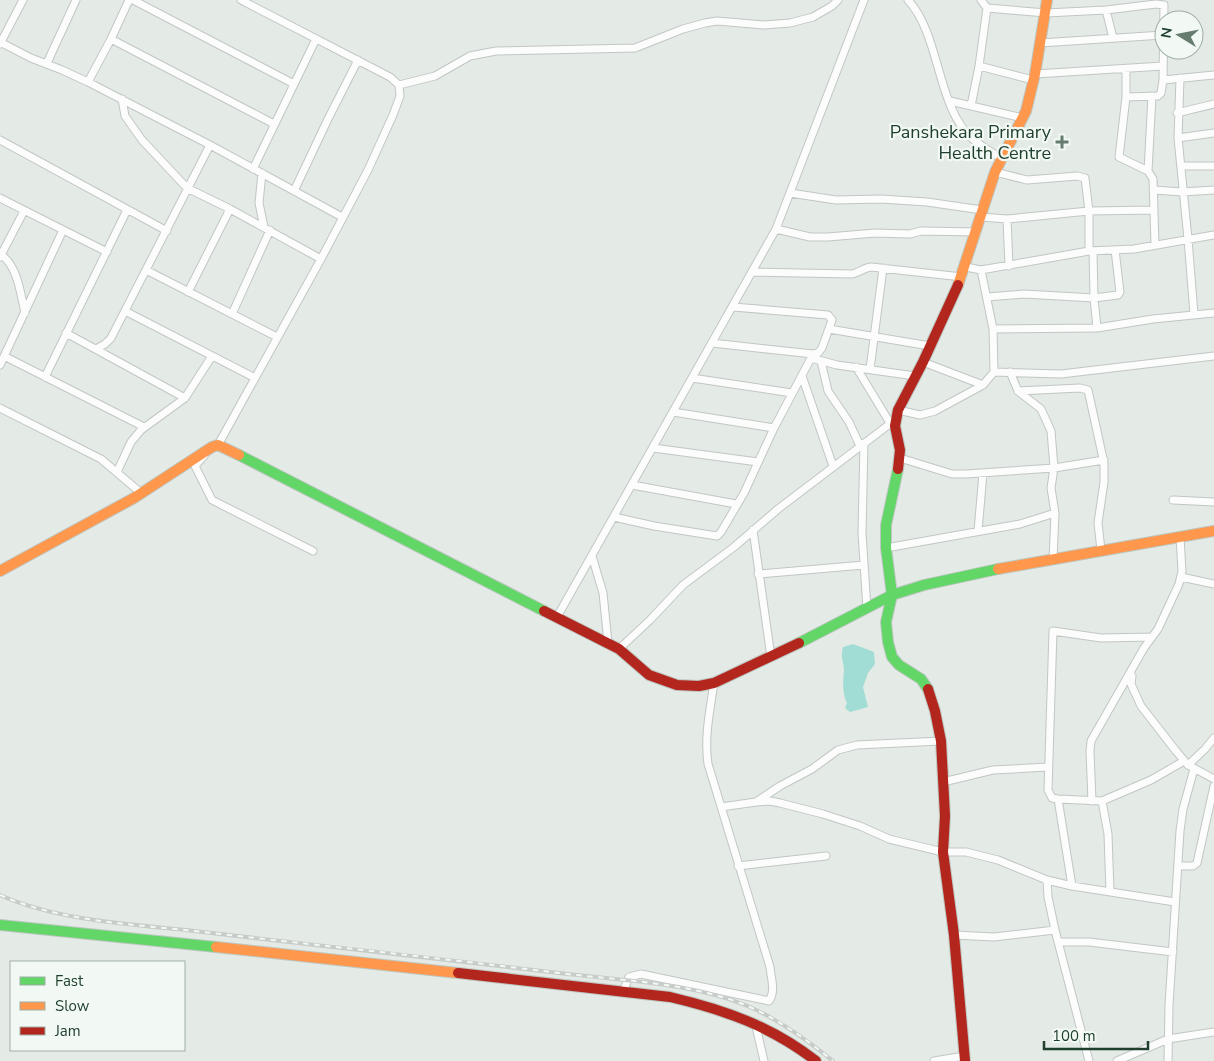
<svg xmlns="http://www.w3.org/2000/svg" width="1214" height="1061" viewBox="0 0 1214 1061" font-family="'Nunito Sans',sans-serif">
  <style>
    .water { fill: #a1ddd4 }
    .lines { fill: none; stroke-linecap: round; stroke-linejoin: round }
    .street-casing { stroke: #c1c7c3; stroke-width: 9 }
    .fast-casing { stroke: #bdc6c1; stroke-width: 12 }
    .slow-casing { stroke: #bdc6c1; stroke-width: 12 }
    .jam-casing { stroke: #bdc6c1; stroke-width: 12 }
    .street { stroke: #fbfcfb; stroke-width: 7 }
    .fast { stroke: #63d668; stroke-width: 10 }
    .slow { stroke: #ff974d; stroke-width: 10 }
    .jam { stroke: #b3261e; stroke-width: 10 }
    .rail-casing { stroke: #c7cbc9; stroke-width: 4 }
    .rail { stroke: #f2f9f4; stroke-width: 2; stroke-dasharray: 5.5; stroke-linecap: butt }
    .poi-dot { fill: #657c6e; stroke: #f2f9f4; stroke-width: 2 }
    .labels { text-anchor: middle; dominant-baseline: central; stroke-width: 4.5; stroke-linejoin: round; paint-order: stroke }
    .poi-label { font-size: 18px; fill: #20402e; stroke: #f2f9f4; text-anchor: end }
  </style>
  <rect width="100%" height="100%" fill="#e4eae5"/>
  <path class="water" d="M 853,644 L 874,652 L 875,664 L 868,673 L 863,687 L 868,707 L 850,712 L 845,708 L 847,703 C 842,693 843,681 844,671 C 844,661 840,659 843,647 Z"/>
  <g class="lines">
    <g class="street-casing">
      <path id="street" d="M 133,0 L 294,84
        M 908,0 C 938,32 937,97 965,131 C 974,143 989,150 1002,159
        M 981,0 L 987,8 L 1046,13 L 1106,10 L 1156,4 L 1164,5 L 1163,80 L 1161,93 L 1158,96 L 1126,97
        M 1106,10 L 1113,38
        M 111,39 L 274,124
        M 0,42 L 31,58 L 62,70 L 88,82 L 210,145 L 342,217
        M 1040,43 L 1163,35
        M 0,44 L 23,0
        M 47,63 L 76,0
        M 979,66 L 1033,80
        M 1126,69 L 1126,97 L 1119,157 L 1148,171
        M 1035,74 L 1163,66
        M 1180,78 L 1178,138 L 1188,239 L 1194,314
        M 1163,80 L 1214,75
        M 88,82 L 111,39 L 129,0
        M 399,85 L 435,76 L 470,56 L 496,51 L 635,48 L 683,29 L 705,23 L 717,21 L 764,25 L 790,23 L 813,17 L 832,6 L 838,0
        M 1152,96 L 1148,171 L 1153,179 L 1155,245
        M 122,99 L 125,116 L 142,140 L 187,188 L 230,209 L 321,259
        M 950,101 L 1023,118
        M 971,106 L 979,66 L 987,8
        M 1177,113 L 1214,104
        M 1178,138 L 1214,133
        M 0,140 L 167,231
        M 1181,166 L 1214,166
        M 253,169 L 316,39
        M 995,172 L 1027,180 L 1077,176 L 1085,178 L 1089,211 L 1089,251
        M 262,173 L 259,203 L 264,227
        M 1154,190 L 1182,192 L 1214,190
        M 294,191 L 328,119 L 358,60
        M 790,193 L 836,200 L 881,199 L 927,202 L 982,210
        M 0,198 L 107,252
        M 981,217 L 1007,219 L 1089,211 L 1154,210
        M 1007,219 L 1009,266
        M 776,229 L 810,237 L 828,237 L 875,233 L 910,234 L 921,231 L 977,232
        M 1093,251 L 1094,298 L 1097,328
        M 0,254 C 18,266 20,292 25,313
        M 0,257 L 24,211
        M 966,267 L 981,270 L 1089,251 L 1134,249 L 1214,235
        M 146,270 L 277,337
        M 752,272 L 852,274 C 859,273 863,268 871,267 L 962,277
        M 188,292 L 230,209
        M 987,297 L 1024,294 L 1094,298 L 1118,295 L 1120,292 L 1115,250
        M 125,311 L 255,378
        M 232,314 L 270,230
        M 829,329 L 930,346
        M 993,329 L 1097,328 L 1153,319 L 1214,313
        M 66,333 L 185,398
        M 712,343 L 813,354
        M 96,349 L 105,344 L 111,338 L 210,145
        M 4,356 L 144,427
        M 811,358 L 837,365 L 915,376
        M 821,361 L 828,391 L 849,422 L 860,446
        M 923,362 L 983,385
        M 0,365 L 63,230
        M 856,367 L 890,423
        M 870,369 L 883,268
        M 994,372 L 1061,374 L 1214,356
        M 1010,372 L 1018,391 L 1041,409 L 1051,431 L 1054,468 L 1051,488 L 1055,513 L 1053,560
        M 802,376 L 833,466
        M 45,377 L 127,210
        M 692,378 L 792,393
        M 1018,391 L 1080,388 L 1088,390 L 1104,463 L 1104,482 L 1098,523 L 1101,550
        M 0,408 L 101,459 L 141,493
        M 898,410 L 920,415 L 935,411 L 983,385 L 994,372 L 993,329 L 981,270
        M 673,412 L 774,428
        M 864,443 L 862,533 L 867,609
        M 218,445 L 321,259 L 368,170 L 393,115 L 400,96 L 399,85 L 390,77 L 241,0
        M 653,448 L 758,462
        M 204,456 L 195,466 L 212,500 L 313,551
        M 900,458 L 952,474 L 966,474 L 1054,468 L 1104,460
        M 117,472 L 131,442 L 141,430 L 185,398 L 212,356
        M 632,485 L 736,504
        M 1173,500 L 1214,502
        M 614,517 L 654,526 L 717,536 L 721,532 L 744,493 L 774,428 L 811,358 L 813,354 L 818,353 L 822,348 L 832,320 L 828,315 L 733,307
        M 753,530 L 771,657
        M 978,531 L 983,473
        M 886,548 L 1020,524 L 1055,513
        M 592,556 L 603,593 L 608,643
        M 758,574 L 864,565
        M 1181,577 L 1214,584
        M 557,617 L 776,229 L 864,0
        M 1152,637 L 1101,638 L 1053,631 L 1048,790 L 1052,798 L 1058,799 L 1102,801 L 1151,780 L 1184,761
        M 619,649 L 650,620 L 683,585 L 734,547 L 778,509 L 895,420
        M 1132,676 L 1131,684 L 1141,706 L 1176,751 L 1188,765 L 1214,779
        M 1188,765 L 1205,749 L 1214,738
        M 943,782 L 993,770 L 1048,767
        M 1058,799 L 1072,886
        M 1092,801 L 1090,751 L 1091,741 L 1144,648 L 1158,629 L 1179,584 L 1182,571 L 1180,537
        M 1102,801 L 1108,834 L 1110,892
        M 756,802 L 780,786 L 812,769 L 838,750 L 857,745 L 941,741
        M 721,807 L 756,802 L 770,801 L 780,803 L 823,814 L 860,826 L 889,839 L 943,852 L 966,852 L 998,860 L 1047,880 L 1072,886 L 1175,902
        M 738,866 L 826,856
        M 1178,866 L 1193,866 L 1197,863 L 1214,786
        M 1047,880 L 1048,897 L 1055,930 L 1089,1061
        M 954,935 L 994,937 L 1055,930
        M 1058,942 L 1089,942 L 1173,952
        M 623,992 L 629,977 L 641,974 L 769,1001 C 776,991 771,979 770,967 L 708,764 C 704,737 710,710 714,683
        M 758,1024 L 757,1031 L 764,1061
        M 934,1061 L 965,1056
        M 1117,1061 L 1168,1039 L 1214,1032
        M 1168,1061 L 1169,1005 L 1180,831 L 1183,809 L 1194,769"/>
    </g>
    <g class="fast-casing">
      <path id="fast" d="M 239,455 L 544,611
        M 898,469 L 886,525 L 886,548 L 892,595 L 886,622 L 888,642 L 892,657 L 899,665 L 921,679 L 928,689
        M 799,643 L 892,595 L 924,585 L 998,569
        M 0,925 L 216,947"/>
    </g>
    <g class="slow-casing">
      <path id="slow" d="M 958,285 L 995,172 L 1026,111 L 1035,74 L 1047,0
        M 998,569 L 1214,531
        M 0,571 L 134,498 L 212,447 L 218,445 L 239,455
        M 216,947 L 458,973"/>
    </g>
    <g class="jam-casing">
      <path id="jam" d="M 898,469 L 900,450 L 895,426 L 898,410 L 923,362 L 958,285
        M 544,611 L 619,649 L 649,675 L 677,685 L 699,686 L 714,683 L 799,643
        M 928,689 L 935,711 L 941,741 L 945,816 L 943,852 L 954,935 L 965,1061
        M 458,973 L 670,997 C 725,1010 771,1026 816,1061"/>
    </g>
    <use href="#street" class="street"/>
    <use href="#fast" class="fast"/>
    <use href="#slow" class="slow"/>
    <use href="#jam" class="jam"/>
    <g class="rail-casing">
      <path id="rail" d="M 0,895 C 59,921 130,924 194,931 C 316,945 438,958 559,973 C 623,981 691,982 750,1007 C 781,1021 807,1040 833,1061"/>
    </g>
    <use href="#rail" class="rail"/>
  </g>
  <path class="poi-dot" d="M1059.5 134.5h5v5h5v5h-5v5h-5v-5h-5v-5h5z"/>
  <g class="labels">
    <g class="poi-label">
      <text x="1051" y="132">Panshekara Primary<tspan x="1051" dy="21">Health Centre</tspan></text>
    </g>
  </g>
  <rect x="10" y="961" width="175" height="90" fill="#f2f9f4" stroke="#9eafa5"/>
  <rect x="20" y="977" width="25" height="8" fill="#63d668" stroke="#9eafa5"/>
  <text x="55" y="986" font-size="15" fill="#20402e">Fast</text>
  <rect x="20" y="1002" width="25" height="8" fill="#ff974d" stroke="#9eafa5"/>
  <text x="55" y="1011" font-size="15" fill="#20402e">Slow</text>
  <rect x="20" y="1027" width="25" height="8" fill="#b3261e" stroke="#9eafa5"/>
  <text x="55" y="1036" font-size="15" fill="#20402e">Jam</text>
  <g transform="translate(1179 35) rotate(280)"><circle r="24" fill="#f2f9f4" stroke="#9eafa5"/>
  <path d="M0-4L9 19L0 12L-9 19Z" fill="#657c6e"/>
  <text y="-8" font-size="14" font-weight="bold" text-anchor="middle" fill="#20402e">N</text>
  </g>
  <path d="M1044 1041v8h104v-8" fill="none" stroke="#20402e" stroke-width="2.5"/>
  <text x="1052" y="1041" font-size="15" fill="#20402e" stroke="#f2f9f4" stroke-width="4" paint-order="stroke">100 m</text>
</svg>
